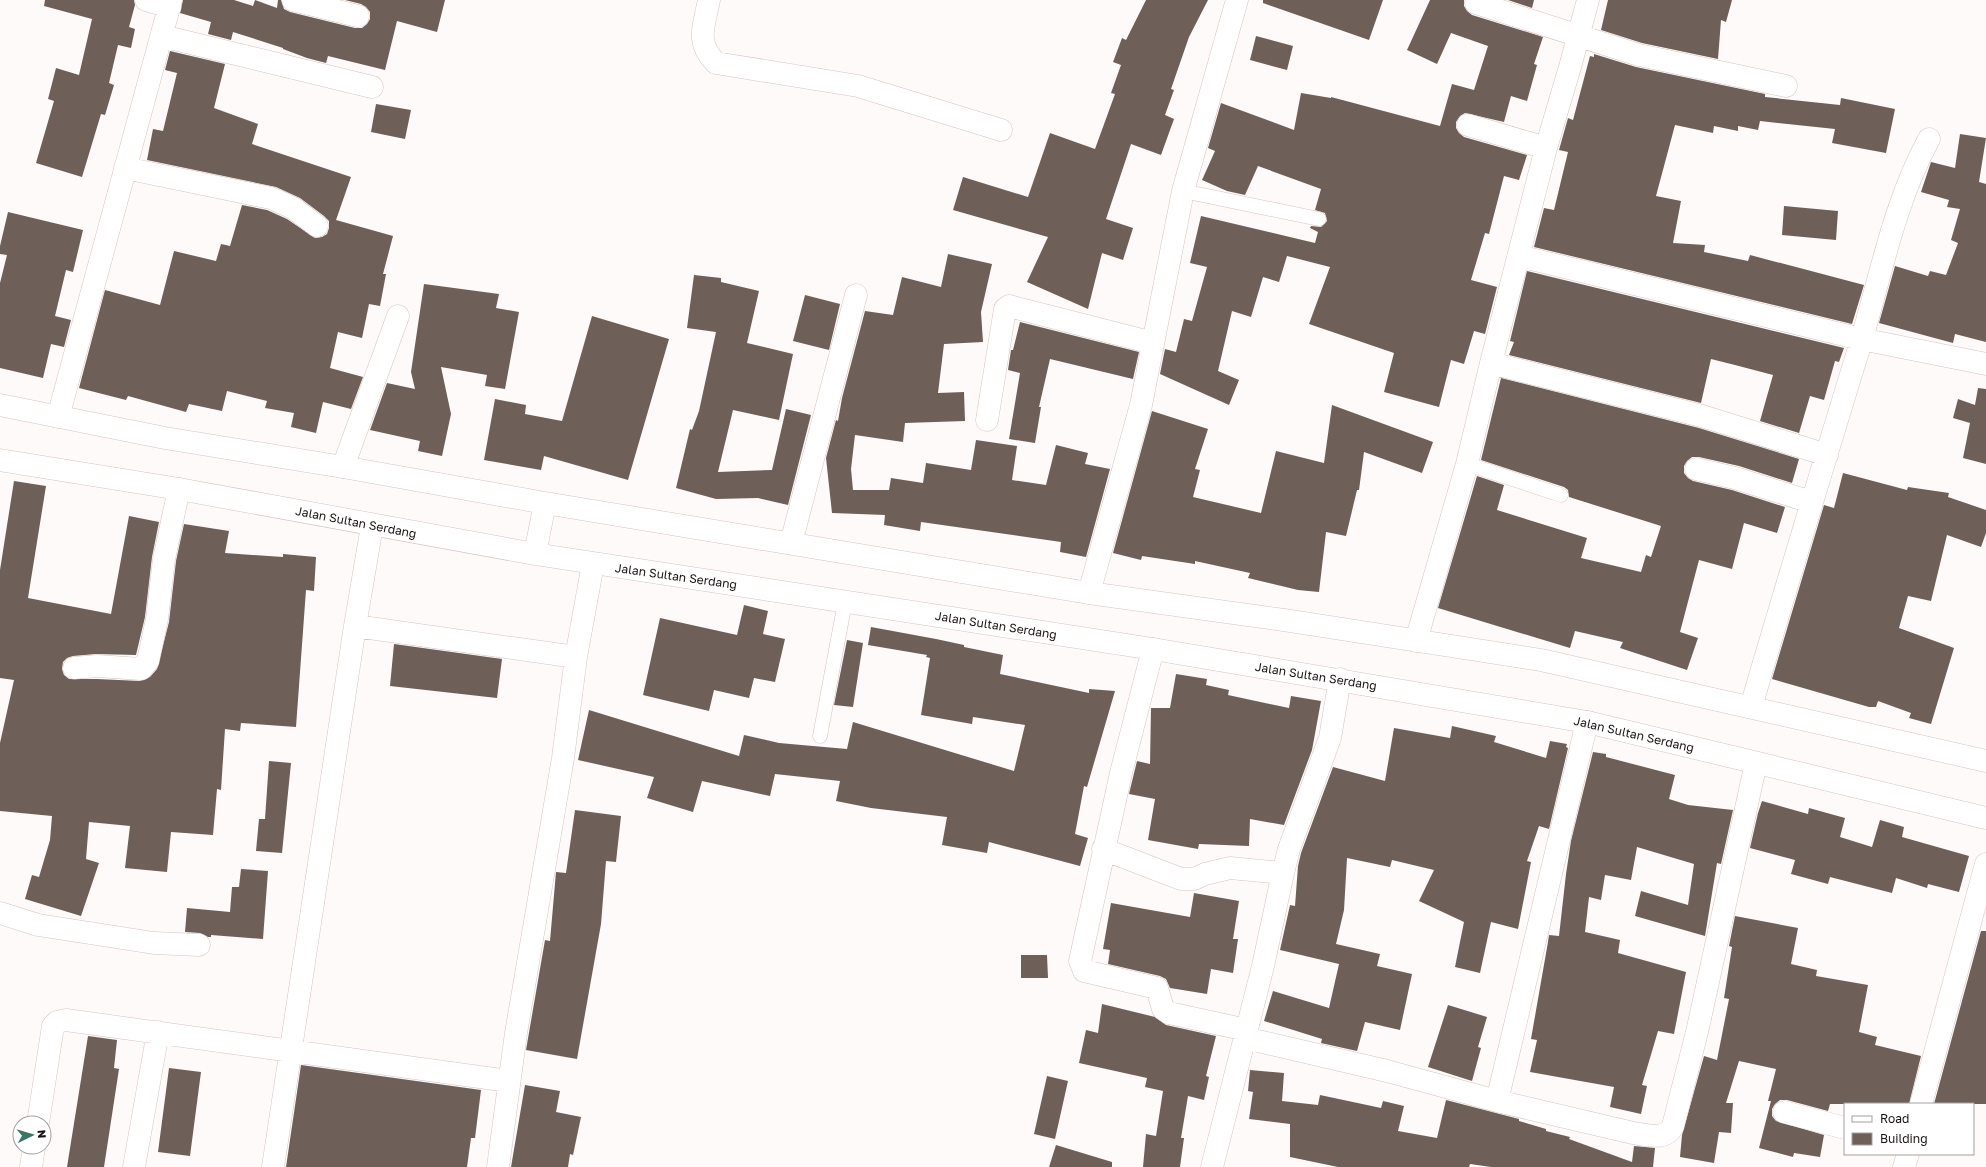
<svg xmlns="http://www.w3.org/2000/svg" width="1986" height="1167" viewBox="0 0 1986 1167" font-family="'Golos Text',sans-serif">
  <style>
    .building { fill: #6f5f59 }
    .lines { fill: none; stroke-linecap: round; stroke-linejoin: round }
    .lane-casing { stroke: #d6c4be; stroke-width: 15 }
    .street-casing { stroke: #d6c4be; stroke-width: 23 }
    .highway-casing { stroke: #d6c4be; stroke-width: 23 }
    .lane { stroke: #fff; stroke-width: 14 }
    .street { stroke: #fff; stroke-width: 22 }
    .highway { stroke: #fff; stroke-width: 22 }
    .labels { text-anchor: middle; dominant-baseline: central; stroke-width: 3; stroke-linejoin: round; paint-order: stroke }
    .street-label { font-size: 12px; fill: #181210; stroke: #fff }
  </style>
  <rect width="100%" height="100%" fill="#fefaf9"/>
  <path class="building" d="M 45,0 L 134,0 L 135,5 L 129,27 L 135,29 L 131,48 L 118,45 L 109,83 L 114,85 L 105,115 L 101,114 L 82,177 L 36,163 L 54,101 L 48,99 L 56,68 L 79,75 L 92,19 L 44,6 Z
    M 183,0 L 234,0 L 253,6 L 255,0 L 277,8 L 278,0 L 281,0 L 284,9 L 290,12 L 355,28 L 362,28 L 367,24 L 370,19 L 370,12 L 366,7 L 361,4 L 345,0 L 445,0 L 437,32 L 397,21 L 385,70 L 328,56 L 326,63 L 307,58 L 283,49 L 283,48 L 233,32 L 231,40 L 208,34 L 211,22 L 180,13 Z
    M 1146,0 L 1208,0 L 1189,37 L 1171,89 L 1174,90 L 1165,115 L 1174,119 L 1161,155 L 1131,144 L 1106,219 L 1133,228 L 1123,260 L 1102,253 L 1088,309 L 1027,282 L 1048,237 L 953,210 L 963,177 L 1028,197 L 1050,133 L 1095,149 L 1115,94 L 1111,93 L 1121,65 L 1113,62 L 1122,38 L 1126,40 Z
    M 1263,0 L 1383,0 L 1369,40 L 1263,3 Z
    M 1430,0 L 1464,0 L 1464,6 L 1467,11 L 1472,15 L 1543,37 L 1534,64 L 1537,65 L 1527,101 L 1511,96 L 1504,122 L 1465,113 L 1460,116 L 1456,122 L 1456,128 L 1459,133 L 1464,137 L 1527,155 L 1519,180 L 1504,176 L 1489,234 L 1485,233 L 1471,280 L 1497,287 L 1485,334 L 1474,331 L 1464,364 L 1451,360 L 1439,407 L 1384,392 L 1394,353 L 1309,324 L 1330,267 L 1287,256 L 1279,282 L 1263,277 L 1251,317 L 1232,311 L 1218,371 L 1239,380 L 1229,405 L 1160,374 L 1165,349 L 1176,352 L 1184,319 L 1192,321 L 1207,267 L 1190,263 L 1201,216 L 1315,243 L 1318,232 L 1310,228 L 1311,226 L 1321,227 L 1327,221 L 1325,213 L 1315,210 L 1321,189 L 1258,166 L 1245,195 L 1227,191 L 1202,180 L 1215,151 L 1208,148 L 1221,103 L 1294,130 L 1301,93 L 1331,98 L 1331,97 L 1440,126 L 1452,84 L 1474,90 L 1488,46 L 1451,33 L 1437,64 L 1407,50 Z
    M 1508,0 L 1534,0 L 1532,8 Z
    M 1608,0 L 1732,0 L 1726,22 L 1721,20 L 1718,59 L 1642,43 L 1601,30 Z
    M 1256,36 L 1293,46 L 1287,70 L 1250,60 Z
    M 170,51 L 225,64 L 214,108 L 258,124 L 252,144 L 351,177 L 336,220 L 393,236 L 383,274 L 386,274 L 380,306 L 369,304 L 362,338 L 338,332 L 330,368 L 363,377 L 351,409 L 323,402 L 316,433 L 291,427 L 294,413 L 265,408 L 267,401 L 227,391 L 222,411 L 189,404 L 186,412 L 128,396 L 126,400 L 79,388 L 105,290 L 160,305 L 174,251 L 216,261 L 221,244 L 230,246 L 242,205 L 267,210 L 287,219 L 315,238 L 322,237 L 327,234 L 329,228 L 329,221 L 324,216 L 300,198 L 276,187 L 147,160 L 153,129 L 163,131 L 177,73 L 165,70 Z
    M 1594,54 L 1636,67 L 1765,94 L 1765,97 L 1840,105 L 1841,98 L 1895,109 L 1886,153 L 1832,143 L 1835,129 L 1760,121 L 1758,130 L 1738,126 L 1738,131 L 1714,126 L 1713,133 L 1675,125 L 1656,196 L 1681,201 L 1673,243 L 1705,245 L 1704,252 L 1748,261 L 1750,255 L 1864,285 L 1852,324 L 1534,247 L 1544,208 L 1554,210 L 1568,152 L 1559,150 L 1568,118 L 1573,120 L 1590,56 L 1594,57 Z
    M 376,104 L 411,110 L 405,139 L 371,132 Z
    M 1960,134 L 1986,138 L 1979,182 L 1986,184 L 1986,342 L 1955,334 L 1953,343 L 1879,323 L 1895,266 L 1928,276 L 1930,271 L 1946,275 L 1958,243 L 1951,240 L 1960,209 L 1947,207 L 1949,200 L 1921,192 L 1931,162 L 1955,168 Z
    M 1784,206 L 1838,211 L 1836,240 L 1782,235 Z
    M 8,212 L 83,230 L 73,272 L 66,270 L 55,316 L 71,320 L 64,347 L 51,344 L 43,378 L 0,368 L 0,283 L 7,255 L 0,254 L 0,246 Z
    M 948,254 L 992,264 L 981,312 L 983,342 L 944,344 L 938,393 L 964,392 L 965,421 L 905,423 L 903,442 L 855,435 L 851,469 L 853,490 L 889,490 L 891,478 L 923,483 L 926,463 L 971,470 L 976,440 L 1017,446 L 1012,480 L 1046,485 L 1056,445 L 1088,453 L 1085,464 L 1110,469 L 1086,557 L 1060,552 L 1061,542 L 921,522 L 920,531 L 884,525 L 885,515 L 832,513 L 826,458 L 836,420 L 838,421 L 842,398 L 865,311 L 893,315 L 902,277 L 941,287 Z
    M 1527,271 L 1844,348 L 1839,362 L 1835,361 L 1824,400 L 1810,396 L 1799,433 L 1760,421 L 1773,375 L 1735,365 L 1711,359 L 1701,403 L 1509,355 L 1514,342 L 1510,341 Z
    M 694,275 L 721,278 L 721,282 L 759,291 L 747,343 L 793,354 L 779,420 L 733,410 L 718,472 L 772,470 L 786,409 L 811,415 L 788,505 L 758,498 L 716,499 L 676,488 L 690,429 L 692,430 L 699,411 L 716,332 L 687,328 Z
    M 424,284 L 499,294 L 496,308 L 519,312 L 505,389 L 485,386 L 487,375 L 441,367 L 451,414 L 442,456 L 418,451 L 420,441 L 370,430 L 387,383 L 415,389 L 411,372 Z
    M 805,295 L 840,304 L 829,350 L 793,341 Z
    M 592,316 L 669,339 L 628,480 L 544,456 L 541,470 L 484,460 L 495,399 L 526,405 L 525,414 L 562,421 Z
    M 1020,322 L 1139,352 L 1133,379 L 1050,359 L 1039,407 L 1041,407 L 1035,443 L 1009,439 L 1020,373 L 1008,370 L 1011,350 L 1013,350 Z
    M 1501,378 L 1699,428 L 1799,459 L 1792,483 L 1739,466 L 1699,457 L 1692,457 L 1687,461 L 1684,466 L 1684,473 L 1688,478 L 1693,481 L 1732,490 L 1785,507 L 1777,533 L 1744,523 L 1732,569 L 1699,560 L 1680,632 L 1698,638 L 1687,670 L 1620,648 L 1623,642 L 1575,631 L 1570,648 L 1438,608 L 1477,476 L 1504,485 L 1497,510 L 1587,538 L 1581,558 L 1641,572 L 1646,555 L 1651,557 L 1661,526 L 1569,497 L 1568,490 L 1564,487 L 1481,460 Z
    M 1978,388 L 1986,389 L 1986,464 L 1963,458 L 1970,423 L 1953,418 L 1958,399 L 1975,405 Z
    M 1332,405 L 1433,442 L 1422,473 L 1364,452 L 1359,490 L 1357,490 L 1346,536 L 1326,532 L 1319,592 L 1298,590 L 1248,578 L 1250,573 L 1195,561 L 1195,564 L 1142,556 L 1141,560 L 1113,553 L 1152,411 L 1208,429 L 1195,469 L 1200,470 L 1193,497 L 1261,513 L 1276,451 L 1324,463 Z
    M 1843,473 L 1907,490 L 1908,487 L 1949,493 L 1948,497 L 1986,510 L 1986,533 L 1981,547 L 1947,535 L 1931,601 L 1908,596 L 1899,628 L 1954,648 L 1931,724 L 1909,718 L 1911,713 L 1878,701 L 1876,707 L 1869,707 L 1772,679 L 1824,505 L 1834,508 Z
    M 14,481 L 46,486 L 28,598 L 111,614 L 129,516 L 159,522 L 152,557 L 145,617 L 136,655 L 96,654 L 73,656 L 67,658 L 63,662 L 62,669 L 64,675 L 69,679 L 97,679 L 140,681 L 150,677 L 157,669 L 169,622 L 176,561 L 184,524 L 229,531 L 225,553 L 283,557 L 283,554 L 316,557 L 314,591 L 306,590 L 296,727 L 241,723 L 240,731 L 225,729 L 221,790 L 217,789 L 213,835 L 171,832 L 167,872 L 125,868 L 130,826 L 89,822 L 86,859 L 99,863 L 81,916 L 25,899 L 32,875 L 39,877 L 50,840 L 52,816 L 0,811 L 0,743 L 14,680 L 0,678 L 0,570 Z
    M 744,605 L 768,611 L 763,634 L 785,639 L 775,682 L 754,678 L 749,698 L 714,690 L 709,711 L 643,695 L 660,618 L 737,635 Z
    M 871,627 L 936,639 L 964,645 L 964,647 L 1003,655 L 1000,674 L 1089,693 L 1089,689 L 1115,691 L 1087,787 L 1084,786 L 1075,834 L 1088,838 L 1080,866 L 989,842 L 987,853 L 942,845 L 947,817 L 871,808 L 836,801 L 840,781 L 775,774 L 770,796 L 702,781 L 693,812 L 647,798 L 654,777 L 578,760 L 589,710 L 739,756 L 744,735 L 779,743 L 847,749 L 853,722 L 1014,771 L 1025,725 L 973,717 L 972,724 L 921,715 L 930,658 L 926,657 L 927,655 L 868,645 Z
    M 847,640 L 863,643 L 853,707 L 834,705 Z
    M 394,644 L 502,659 L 497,698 L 390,686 Z
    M 1176,674 L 1207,679 L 1206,685 L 1229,690 L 1228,695 L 1289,708 L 1291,696 L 1321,701 L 1312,750 L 1284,825 L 1250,819 L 1249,846 L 1199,844 L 1198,849 L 1148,840 L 1155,799 L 1129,794 L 1137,761 L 1150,764 L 1151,708 L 1170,708 Z
    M 1452,726 L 1496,736 L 1494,742 L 1546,758 L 1550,741 L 1567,744 L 1566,747 L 1568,748 L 1549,829 L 1539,826 L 1527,861 L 1531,862 L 1518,929 L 1491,922 L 1480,973 L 1455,967 L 1464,922 L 1419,901 L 1434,870 L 1392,860 L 1390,867 L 1347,858 L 1344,910 L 1336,944 L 1380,954 L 1377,966 L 1412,974 L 1400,1030 L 1365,1022 L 1357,1051 L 1321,1043 L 1322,1039 L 1264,1021 L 1273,991 L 1329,1008 L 1339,964 L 1280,950 L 1290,905 L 1295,906 L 1298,866 L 1301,853 L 1333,767 L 1385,781 L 1394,728 L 1450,738 Z
    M 1593,752 L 1606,754 L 1606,757 L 1675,775 L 1669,799 L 1688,805 L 1733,810 L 1721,864 L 1717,863 L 1705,936 L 1635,916 L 1641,891 L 1688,905 L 1694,864 L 1637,847 L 1631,880 L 1605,875 L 1601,900 L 1589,897 L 1585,932 L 1620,940 L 1618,953 L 1686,972 L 1674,1034 L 1658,1031 L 1642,1085 L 1647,1086 L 1641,1114 L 1610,1107 L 1614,1087 L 1530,1072 L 1537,1040 L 1531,1039 L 1548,942 L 1549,935 L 1559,936 L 1566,874 L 1571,841 Z
    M 269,761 L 291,763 L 282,853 L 256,851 L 259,819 L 265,819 Z
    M 1762,801 L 1808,814 L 1809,808 L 1845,818 L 1840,837 L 1872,847 L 1880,820 L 1904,827 L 1902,837 L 1969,856 L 1959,892 L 1928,884 L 1927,888 L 1896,878 L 1892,893 L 1830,877 L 1828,884 L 1791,874 L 1795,860 L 1750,848 L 1758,813 Z
    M 575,810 L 621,816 L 616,862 L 606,861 L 601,924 L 577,1059 L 526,1050 L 545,940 L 550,941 L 556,872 L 566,873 Z
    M 241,869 L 268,871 L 263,939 L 211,935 L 211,937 L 208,937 L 200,933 L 185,932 L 187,908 L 230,912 L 232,887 L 239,887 Z
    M 1194,893 L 1239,901 L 1233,939 L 1238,939 L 1233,973 L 1211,969 L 1207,994 L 1170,988 L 1166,979 L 1160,976 L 1108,964 L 1110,950 L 1103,949 L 1111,903 L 1190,917 Z
    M 1735,916 L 1798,928 L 1791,964 L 1817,970 L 1816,976 L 1868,985 L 1859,1032 L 1877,1037 L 1875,1045 L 1921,1056 L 1909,1104 L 1830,1104 L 1828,1111 L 1787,1100 L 1780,1100 L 1775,1104 L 1772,1109 L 1772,1116 L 1776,1121 L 1824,1135 L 1820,1157 L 1794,1153 L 1793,1157 L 1759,1148 L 1771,1101 L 1768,1101 L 1776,1069 L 1739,1061 L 1726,1103 L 1733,1103 L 1731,1133 L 1719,1132 L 1714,1163 L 1680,1157 L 1682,1135 L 1704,1056 L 1717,1060 L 1729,999 L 1724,998 L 1732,947 L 1729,946 Z
    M 1981,931 L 1986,931 L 1986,1104 L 1934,1104 Z
    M 1021,955 L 1047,955 L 1048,978 L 1021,978 Z
    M 1102,1004 L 1155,1017 L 1166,1025 L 1216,1036 L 1206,1076 L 1209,1077 L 1204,1100 L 1188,1096 L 1181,1138 L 1184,1138 L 1180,1167 L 1143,1167 L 1146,1134 L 1156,1136 L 1163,1091 L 1145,1087 L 1147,1078 L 1079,1063 L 1086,1030 L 1098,1033 Z
    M 1448,1005 L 1487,1017 L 1478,1047 L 1481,1048 L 1472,1081 L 1428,1067 Z
    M 88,1036 L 117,1040 L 114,1068 L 119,1069 L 104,1167 L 67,1167 Z
    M 301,1065 L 481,1090 L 475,1138 L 471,1138 L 467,1167 L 286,1167 Z
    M 169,1068 L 201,1072 L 190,1156 L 158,1152 Z
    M 1250,1070 L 1284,1073 L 1282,1101 L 1318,1105 L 1320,1095 L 1381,1108 L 1383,1101 L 1404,1106 L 1398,1131 L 1437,1138 L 1446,1100 L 1519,1119 L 1519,1121 L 1546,1129 L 1546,1131 L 1570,1137 L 1569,1139 L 1632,1162 L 1634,1146 L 1655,1148 L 1653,1167 L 1491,1167 L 1470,1164 L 1469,1167 L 1338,1167 L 1290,1157 L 1290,1124 L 1249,1119 L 1253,1092 L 1248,1091 Z
    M 1047,1076 L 1068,1081 L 1055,1139 L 1034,1134 Z
    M 525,1085 L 560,1091 L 556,1112 L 581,1117 L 573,1155 L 570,1154 L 568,1167 L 511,1167 Z
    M 1056,1145 L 1112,1162 L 1112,1167 L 1049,1167 Z"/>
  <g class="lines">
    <g class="lane-casing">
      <path id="lane" d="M 1183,191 L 1319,219
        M 1467,464 L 1561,495
        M 820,736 L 845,602"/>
    </g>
    <g class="street-casing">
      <path id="street" d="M 146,0 L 170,7
        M 293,0 L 358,16
        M 709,0 C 704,26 695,42 716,63 L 858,86 L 1001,130
        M 1476,3 L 1639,55 L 1786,86
        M 162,36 L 372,87
        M 1468,125 L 1546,148
        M 125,168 L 271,198 L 293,208 L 317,226
        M 1519,256 L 1861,339 L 1986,364
        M 1491,363 L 1702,416 L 1827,455
        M 58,417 L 171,0
        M 987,420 L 1005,309 L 1009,306 L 1153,343
        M 343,467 L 398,316
        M 1696,469 L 1735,478 L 1811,502
        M 791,543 L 856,295
        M 1089,593 L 1141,405 L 1183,191 L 1237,0
        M 355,626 L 576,657
        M 1416,641 L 1467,464 L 1491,363 L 1546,148 L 1570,67 L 1588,0
        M 1153,649 L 1121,773 L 1080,961 L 1084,971 L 1157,988 L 1163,1009 L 1169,1013 L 1247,1030
        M 74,668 L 97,666 L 141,669 L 148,661 L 157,619 L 164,559 L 179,489
        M 1751,707 C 1786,586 1823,466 1860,345 C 1881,275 1894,203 1929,139
        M 1103,849 L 1181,879 L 1194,879 L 1205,874 L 1230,868 L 1283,873
        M 0,913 L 38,925 L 154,943 L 199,945
        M 1245,1038 L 1387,1071 L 1497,1101 L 1633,1133 C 1646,1135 1666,1141 1673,1126 L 1697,1032 L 1756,763
        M 1497,1101 L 1587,722
        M 1921,1104 L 1986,864
        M 1784,1112 L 1845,1128
        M 38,1123 L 53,1026 L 57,1022 L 66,1020 L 509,1081
        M 31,1167 L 34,1147
        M 134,1167 L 158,1032
        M 273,1167 L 355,626 L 372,526
        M 498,1167 L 516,1033 L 563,758 L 576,657 L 593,564
        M 1212,1167 L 1263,966 L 1283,873 L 1289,849 L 1330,738 L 1340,679
        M 1904,1167 L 1908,1154"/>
    </g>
    <g class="highway-casing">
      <path id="highway" d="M 0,405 L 165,438 L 343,467 L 545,503 L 1089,593 L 1284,620 L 1541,660 L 1986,761
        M 0,460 L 179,489 L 535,554 L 1153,649 L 1587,722 L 1986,818
        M 535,554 L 545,503"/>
    </g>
    <use href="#lane" class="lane"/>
    <use href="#street" class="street"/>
    <use href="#highway" class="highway"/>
  </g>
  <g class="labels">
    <g class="street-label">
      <text transform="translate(356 522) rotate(11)">Jalan Sultan Serdang</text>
      <text transform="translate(676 576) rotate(8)">Jalan Sultan Serdang</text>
      <text transform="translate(996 625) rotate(9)">Jalan Sultan Serdang</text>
      <text transform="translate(1316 676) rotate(9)">Jalan Sultan Serdang</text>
      <text transform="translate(1634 734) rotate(13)">Jalan Sultan Serdang</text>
    </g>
  </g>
  <rect x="1844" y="1103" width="130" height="52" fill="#ffffff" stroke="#a3a09f"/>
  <rect x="1852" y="1116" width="20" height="6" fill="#ffffff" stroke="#a3a09f"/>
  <text x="1880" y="1123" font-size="12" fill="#181210">Road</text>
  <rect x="1852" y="1133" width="20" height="12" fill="#6f5f59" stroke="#a3a09f"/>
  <text x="1880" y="1143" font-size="12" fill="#181210">Building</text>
  <g transform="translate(32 1135) rotate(85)"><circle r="19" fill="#ffffff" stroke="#a3a09f"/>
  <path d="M0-3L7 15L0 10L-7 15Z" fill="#3a7762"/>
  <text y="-6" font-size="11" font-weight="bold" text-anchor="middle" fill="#181210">N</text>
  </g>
</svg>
